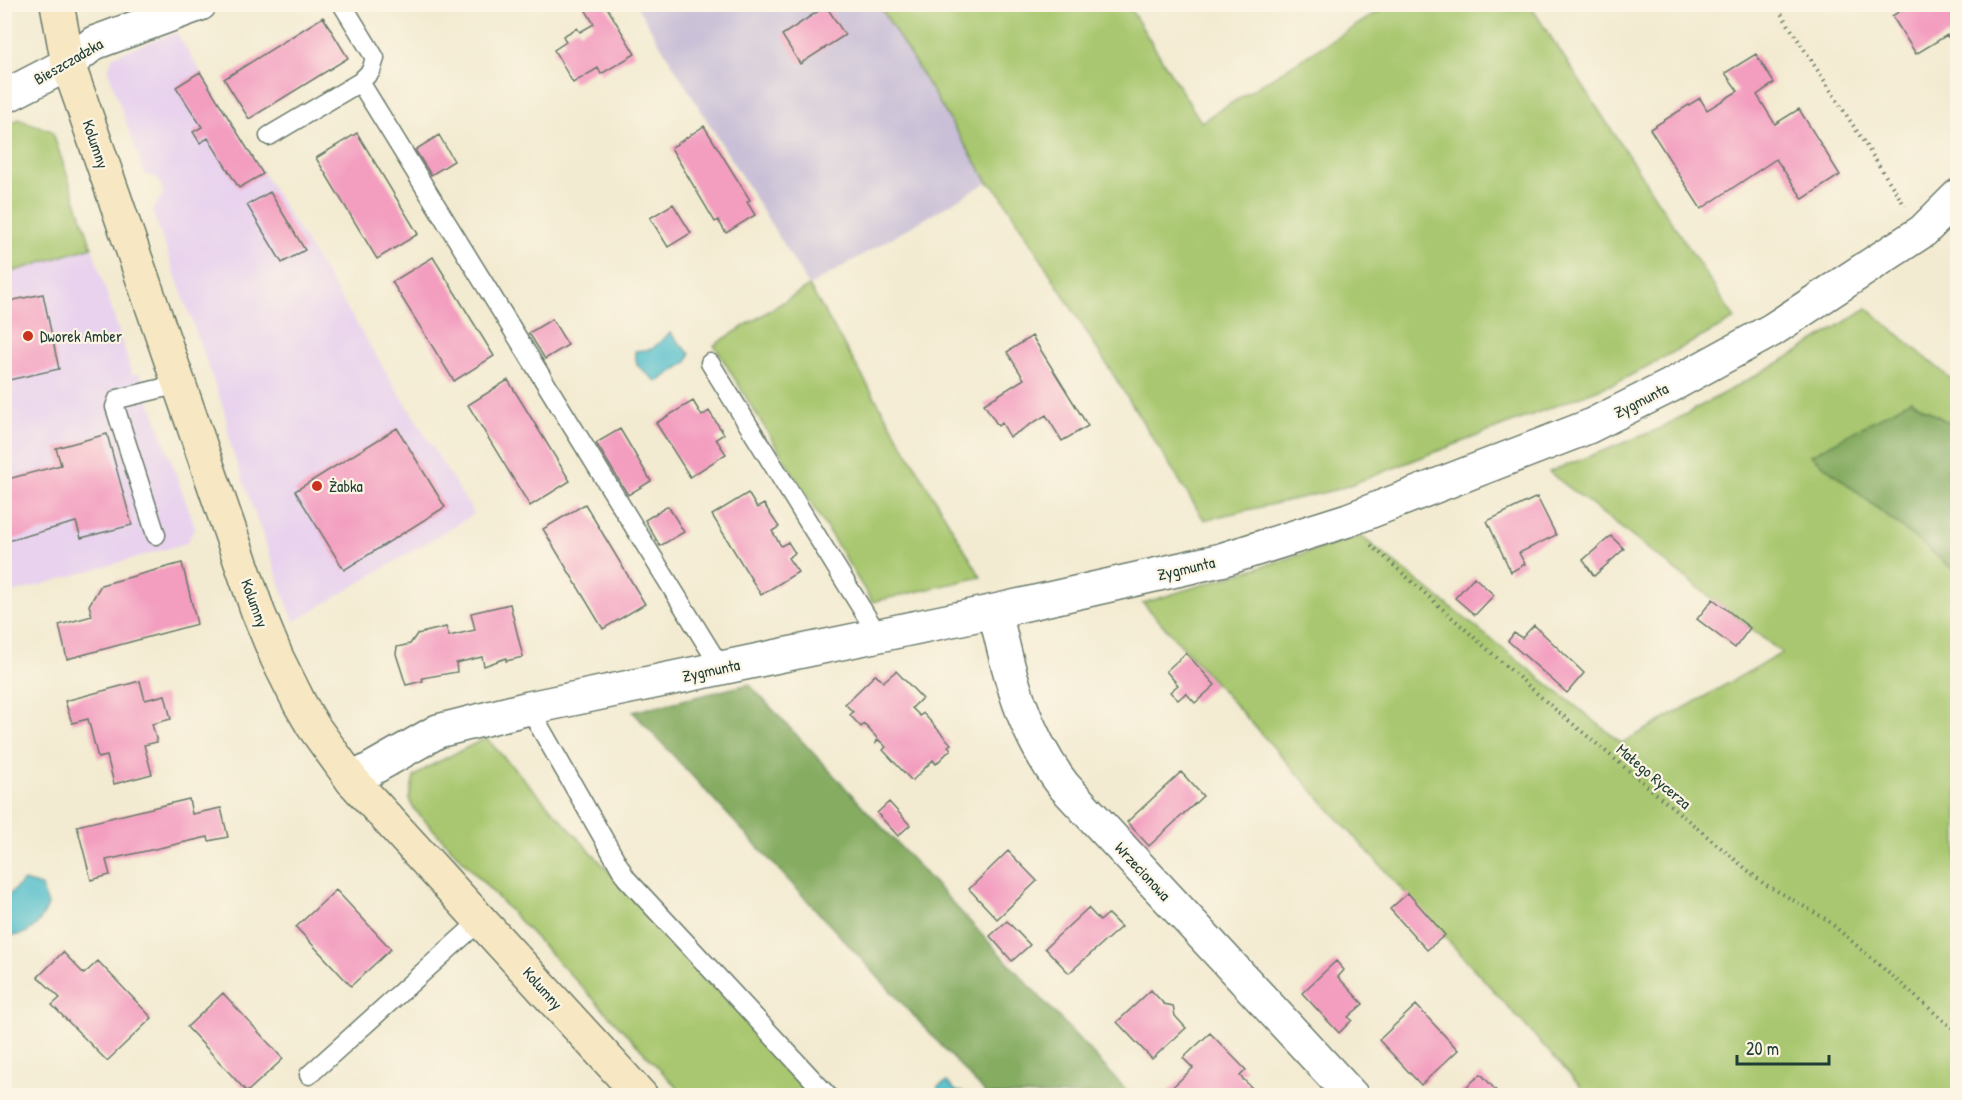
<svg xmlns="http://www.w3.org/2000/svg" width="1962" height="1100" viewBox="0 0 1962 1100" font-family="'Patrick Hand',sans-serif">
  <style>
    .built { fill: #e8d2ee }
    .industrial { fill: #c9bfd7 }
    .green { fill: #a9c76f; stroke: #648252; stroke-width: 1.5 }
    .forest { fill: #86ac62; stroke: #52744b; stroke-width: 1.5 }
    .water { fill: #50bdca; stroke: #387d7f; stroke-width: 1.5 }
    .building { fill: #f39dbf }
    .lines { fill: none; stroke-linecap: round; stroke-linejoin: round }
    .lane-casing { stroke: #697a6b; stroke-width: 21 }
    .street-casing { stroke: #697a6b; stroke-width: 36 }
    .secondary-casing { stroke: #697a6b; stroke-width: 36 }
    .path { stroke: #697a6b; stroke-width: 4; stroke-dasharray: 1.5 4.5; stroke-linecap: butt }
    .lane { stroke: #fff; stroke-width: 18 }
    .street { stroke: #fff; stroke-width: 33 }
    .secondary { stroke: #f7e8c3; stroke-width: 33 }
    .poi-dot { fill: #c8321e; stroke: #fcf5e5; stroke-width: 2 }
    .labels { text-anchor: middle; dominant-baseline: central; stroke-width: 4.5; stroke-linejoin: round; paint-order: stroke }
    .street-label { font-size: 16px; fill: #1f3d34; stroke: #fcf5e5 }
    .poi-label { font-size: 16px; fill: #1f3d34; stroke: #fcf5e5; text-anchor: start }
  </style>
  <rect width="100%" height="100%" fill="#fcf5e5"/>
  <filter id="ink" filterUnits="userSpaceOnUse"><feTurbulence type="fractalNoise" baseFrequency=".0167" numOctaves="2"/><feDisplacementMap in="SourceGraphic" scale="12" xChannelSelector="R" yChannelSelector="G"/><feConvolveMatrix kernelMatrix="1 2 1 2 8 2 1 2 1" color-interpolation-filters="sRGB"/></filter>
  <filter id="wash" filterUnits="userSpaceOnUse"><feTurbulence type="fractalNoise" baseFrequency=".008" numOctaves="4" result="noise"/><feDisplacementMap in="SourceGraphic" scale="24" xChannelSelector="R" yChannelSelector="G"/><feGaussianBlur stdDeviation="1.35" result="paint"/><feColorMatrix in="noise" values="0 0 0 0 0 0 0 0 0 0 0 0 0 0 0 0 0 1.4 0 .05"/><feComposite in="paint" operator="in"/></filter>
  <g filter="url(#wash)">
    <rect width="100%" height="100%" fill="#f3ebd1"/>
    <path class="built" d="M 176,32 L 474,514 L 294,622 L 232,450 L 224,410 L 152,210 L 163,194 L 161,186 L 157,177 L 145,175 L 108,71 L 113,56 Z
      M 92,247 L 132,374 L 140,374 L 195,527 L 187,543 L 5,595 L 5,274 Z"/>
    <path class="industrial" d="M 636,5 L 879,5 L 988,182 L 809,286 Z"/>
    <path class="green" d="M 879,5 L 1128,5 L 1201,122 L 1389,5 L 1530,5 L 1735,319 L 1620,381 L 1339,489 L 1204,520 L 999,192 L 988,182 Z
      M 19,119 L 52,131 L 92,247 L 5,274 L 5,126 Z
      M 809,286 L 981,577 L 872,602 L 714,345 Z
      M 1867,308 L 1957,384 L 1957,428 L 1911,400 L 1811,455 L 1957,572 L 1957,1095 L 1588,1095 L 1143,603 L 1361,536 L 1622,743 L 1782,653 L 1549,472 L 1659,429 L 1796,353 Z
      M 486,738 L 815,1095 L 684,1095 L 414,809 L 409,799 L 414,777 L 428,767 Z"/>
    <path class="forest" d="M 1911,400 L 1957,428 L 1957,572 L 1811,455 Z
      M 749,684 L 1131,1095 L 987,1095 L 633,712 Z"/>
    <path class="water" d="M 670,333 L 690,354 L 687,362 L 657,382 L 637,365 L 635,351 L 652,349 Z
      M 24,881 L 41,886 L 48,905 C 42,922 24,943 5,932 L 5,898 Z
      M 947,1082 L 956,1091 L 975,1095 L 936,1095 L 938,1086 Z"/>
    <g id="blocks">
      <path class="building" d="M 582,4 L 605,4 L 635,54 L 601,74 L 598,68 L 573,83 L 554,50 L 566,42 L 563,36 L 577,28 L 580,32 L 594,24 Z
        M 1911,4 L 1958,4 L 1958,53 L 1947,35 L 1916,54 L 1892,16 Z
        M 826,6 L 845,35 L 800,64 L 782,35 Z
        M 323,17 L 348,58 L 249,119 L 224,79 Z
        M 1756,54 L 1774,83 L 1757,95 L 1775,124 L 1799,109 L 1840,175 L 1803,199 L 1776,159 L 1701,209 L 1650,129 L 1700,98 L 1707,110 L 1738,91 L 1725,73 Z
        M 200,72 L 263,174 L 239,188 L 208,138 L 200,143 L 193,132 L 202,127 L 176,87 Z
        M 704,126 L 750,200 L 747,202 L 755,215 L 726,233 L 718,220 L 715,222 L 671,148 Z
        M 357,133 L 418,234 L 377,259 L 316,158 Z
        M 439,135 L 454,161 L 431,175 L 415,150 Z
        M 270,192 L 305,250 L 282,263 L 247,205 Z
        M 673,204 L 691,233 L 668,247 L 650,218 Z
        M 433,257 L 494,356 L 454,381 L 392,282 Z
        M 43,294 L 59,369 L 4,381 L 4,302 Z
        M 552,319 L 568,345 L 545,359 L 529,333 Z
        M 1032,336 L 1088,426 L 1062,441 L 1046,415 L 1010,437 L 1002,423 L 998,426 L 984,404 L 1024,379 L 1007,352 Z
        M 508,380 L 570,481 L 530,506 L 468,405 Z
        M 693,401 L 702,416 L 709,411 L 724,434 L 716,439 L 726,454 L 690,477 L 656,423 Z
        M 397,428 L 445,507 L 344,570 L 295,491 Z
        M 620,429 L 651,481 L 628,495 L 596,443 Z
        M 107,434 L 132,525 L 81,538 L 76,522 L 4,542 L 4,480 L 61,465 L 56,448 Z
        M 748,493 L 757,508 L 764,504 L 771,515 L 779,527 L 772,531 L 781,546 L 788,542 L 795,553 L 788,558 L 798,572 L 761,595 L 712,515 Z
        M 1537,497 L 1556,535 L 1519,553 L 1525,564 L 1511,572 L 1487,521 Z
        M 585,504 L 645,604 L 603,629 L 543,529 Z
        M 668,506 L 684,532 L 660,546 L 645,520 Z
        M 1611,536 L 1624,549 L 1594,576 L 1583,560 Z
        M 182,563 L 197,624 L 67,659 L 59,625 L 92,616 L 89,605 L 101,585 Z
        M 1474,577 L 1494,595 L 1475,615 L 1455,598 Z
        M 1713,599 L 1750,628 L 1735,648 L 1697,619 Z
        M 510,604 L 523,657 L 506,661 L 506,658 L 484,666 L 482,657 L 456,663 L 457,672 L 422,678 L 423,681 L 406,685 L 396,654 L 397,647 L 410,644 L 417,634 L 446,627 L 449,636 L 475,630 L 471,613 Z
        M 1534,625 L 1584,673 L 1567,693 L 1508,641 L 1514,633 L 1522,638 Z
        M 1186,653 L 1215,685 L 1195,703 L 1186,693 L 1178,700 L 1170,692 L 1178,685 L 1166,671 Z
        M 896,671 L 922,698 L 912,708 L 920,716 L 923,713 L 951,744 L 948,746 L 951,749 L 936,764 L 933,760 L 912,781 L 883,750 L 886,747 L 879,740 L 876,743 L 877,738 L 864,724 L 861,727 L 850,715 L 853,712 L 845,704 L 876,674 L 883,682 Z
        M 140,681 L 145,700 L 165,695 L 171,719 L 152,724 L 157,742 L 144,745 L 152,774 L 114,784 L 107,756 L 98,758 L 88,719 L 72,723 L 65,701 Z
        M 1181,772 L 1203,796 L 1149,846 L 1127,822 Z
        M 189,799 L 192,814 L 221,808 L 228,837 L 209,841 L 208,837 L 106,860 L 110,875 L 91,880 L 77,826 Z
        M 889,802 L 910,825 L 898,836 L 877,813 Z
        M 1008,851 L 1037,881 L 997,919 L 969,889 Z
        M 336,890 L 391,949 L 351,986 L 296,927 Z
        M 1408,893 L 1445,935 L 1427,950 L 1390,909 Z
        M 1088,908 L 1100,921 L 1108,914 L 1121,927 L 1069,973 L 1045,948 Z
        M 1007,921 L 1030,945 L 1012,961 L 990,936 Z
        M 63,952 L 84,974 L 98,961 L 152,1018 L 107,1061 L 52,1005 L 60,998 L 38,977 Z
        M 1336,961 L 1344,970 L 1338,977 L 1363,1004 L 1348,1017 L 1352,1020 L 1339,1033 L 1302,993 Z
        M 1151,990 L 1164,1004 L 1173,1006 L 1175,1016 L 1186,1028 L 1152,1059 L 1117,1022 Z
        M 223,993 L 283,1059 L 247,1092 L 187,1027 Z
        M 1416,1005 L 1458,1050 L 1421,1085 L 1379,1040 Z
        M 1210,1033 L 1246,1070 L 1240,1076 L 1259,1095 L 1164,1095 L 1193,1068 L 1183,1058 Z
        M 1481,1074 L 1500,1095 L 1457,1095 Z"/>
    </g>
  </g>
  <g filter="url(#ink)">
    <use href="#blocks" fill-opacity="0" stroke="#697a6b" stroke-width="1.5"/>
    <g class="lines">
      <g class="lane-casing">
        <path id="lane" d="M 360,82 L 721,668
          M 269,136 L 360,82 L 371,71 L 375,58 L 342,4
          M 710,363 L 878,635
          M 156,535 L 115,407 L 118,399 L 179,384
          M 529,708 L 626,878 L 828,1096
          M 309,1075 L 481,920"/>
      </g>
      <g class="street-casing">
        <path id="street" d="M 4,97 L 68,64 L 94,43 L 200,4
          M 995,611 C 1009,675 1023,733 1064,786 L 1352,1096
          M 352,780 L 438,731 L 529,708 L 995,611 L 1221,560 L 1348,520 L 1588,427 L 1670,386 L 1772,330 L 1883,257 L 1923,231 L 1958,196"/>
      </g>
      <g class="secondary-casing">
        <path id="secondary" d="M 57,4 L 68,64 L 80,98 L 258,612 L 277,658 L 300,704 L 313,726 L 352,780 L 641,1096"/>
      </g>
      <path class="path" d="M 1775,4 L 1905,206
        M 1371,545 L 1543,699 L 1763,883 L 1826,919 L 1958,1033"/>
      <use href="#lane" class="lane"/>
      <use href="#street" class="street"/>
      <use href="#secondary" class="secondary"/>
    </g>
  </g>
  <g class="poi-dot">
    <circle cx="28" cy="336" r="6"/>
    <circle cx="317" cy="486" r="6"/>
  </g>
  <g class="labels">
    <g class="street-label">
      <text transform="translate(68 61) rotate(-30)">Bieszczadzka</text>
      <text transform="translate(96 144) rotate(71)">Kolumny</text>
      <text transform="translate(1641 400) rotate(-27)">Zygmunta</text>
      <text transform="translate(1186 568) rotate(-13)">Zygmunta</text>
      <text transform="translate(255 603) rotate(70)">Kolumny</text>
      <text transform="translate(711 670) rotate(-12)">Zygmunta</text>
      <text transform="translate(1654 776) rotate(40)">Małego Rycerza</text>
      <text transform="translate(1143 871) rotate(47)">Wrzecionowa</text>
      <text transform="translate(543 988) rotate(48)">Kolumny</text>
    </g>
    <g class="poi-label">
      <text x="40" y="336">Dworek Amber</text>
      <text x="329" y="486">Żabka</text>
    </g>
  </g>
  <rect width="1962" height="1100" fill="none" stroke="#fcf5e5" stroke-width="24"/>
  <path d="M1737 1055v9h92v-9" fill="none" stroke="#1f3d34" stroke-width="3"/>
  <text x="1746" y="1055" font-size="18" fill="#1f3d34" stroke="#fcf5e5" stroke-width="4.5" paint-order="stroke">20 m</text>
</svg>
